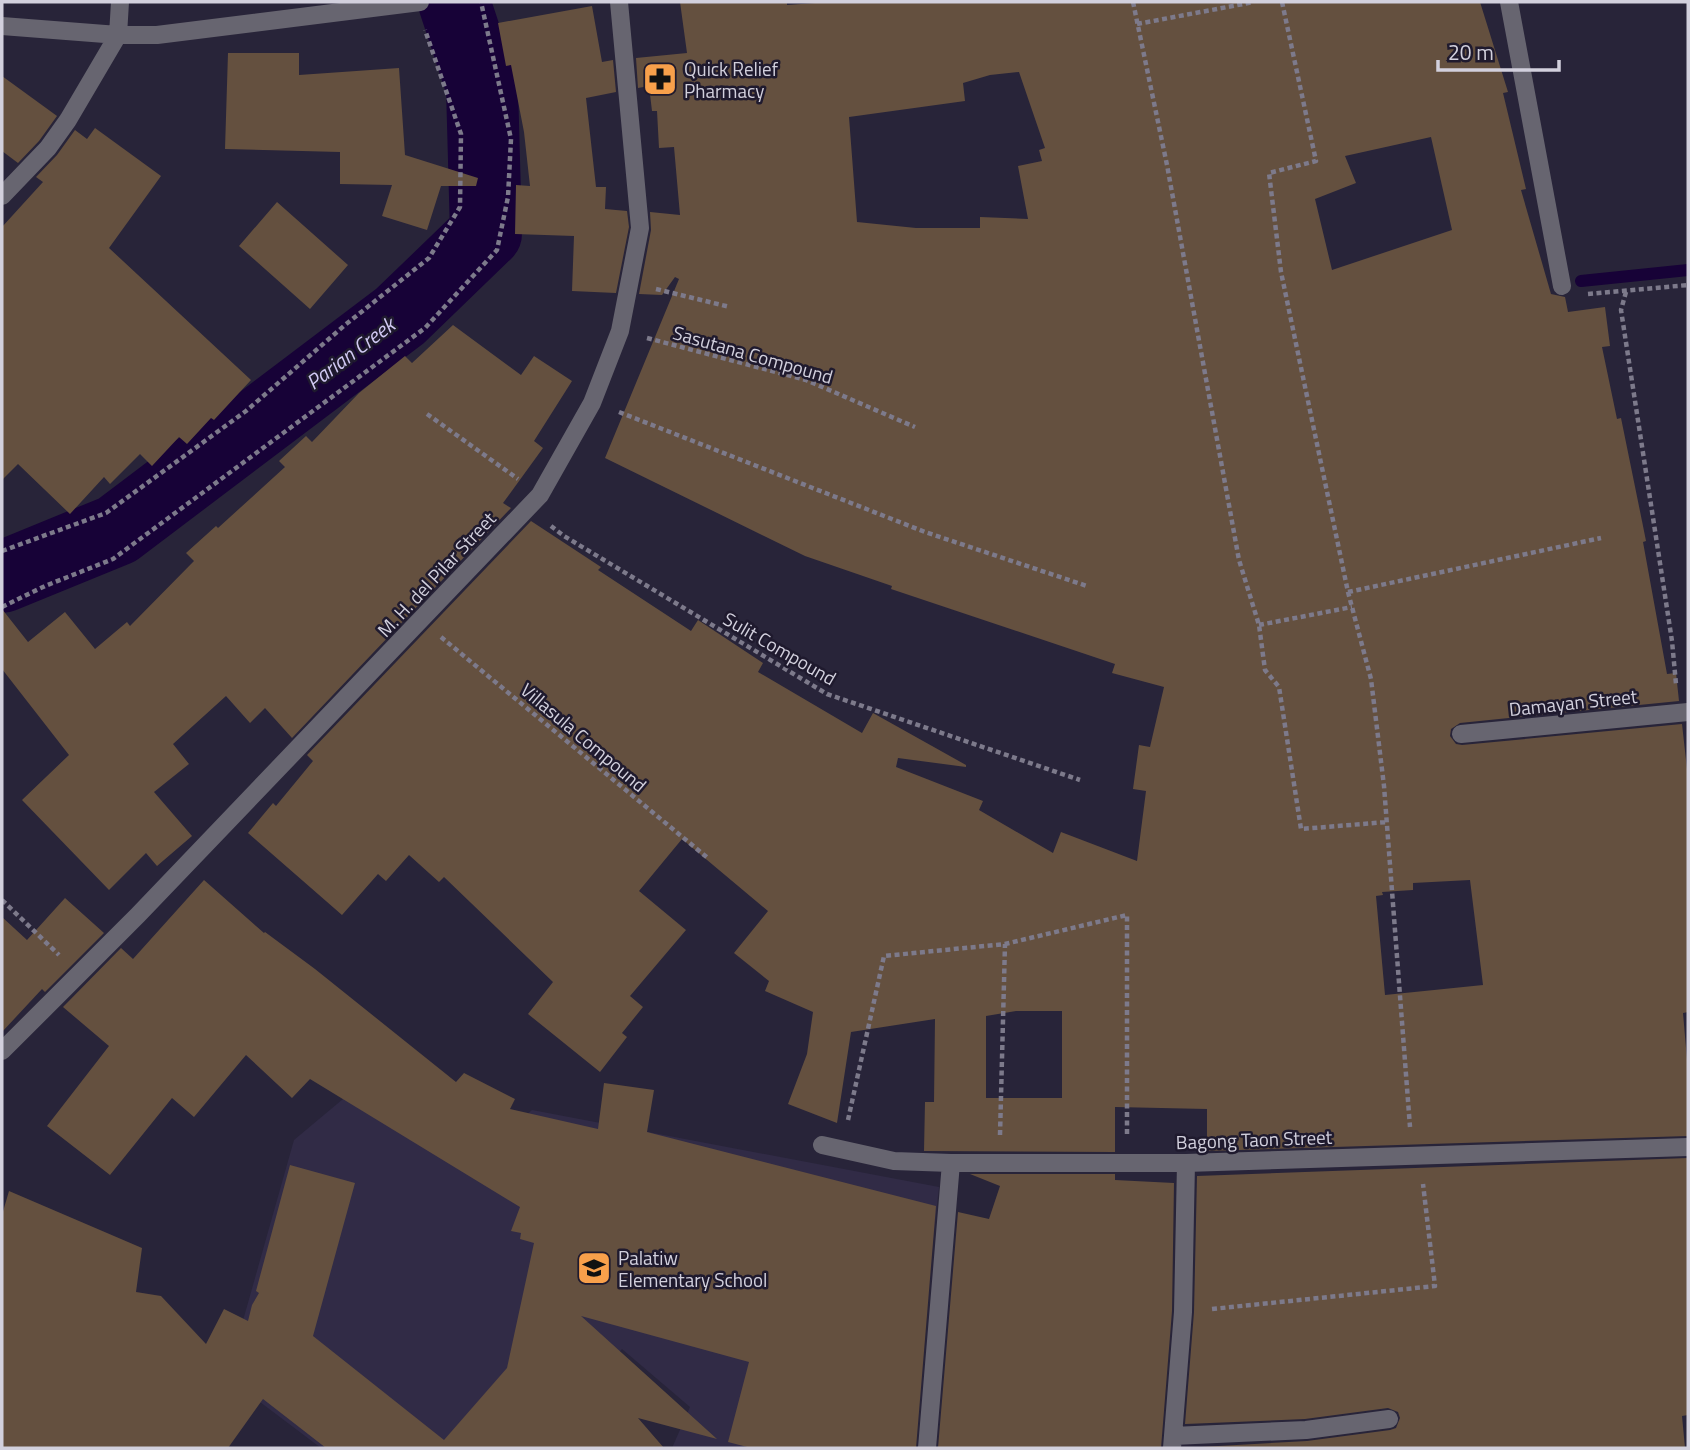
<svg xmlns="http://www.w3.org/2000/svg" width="1690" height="1450" viewBox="0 0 1690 1450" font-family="'Titillium Web',sans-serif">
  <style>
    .built { fill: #312b46 }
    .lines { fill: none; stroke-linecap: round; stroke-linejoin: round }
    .stream { stroke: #170237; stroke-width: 12 }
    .river { stroke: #170237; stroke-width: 72 }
    .building { fill: #64503f; fill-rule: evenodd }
    .path { stroke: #7d7a8b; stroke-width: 4.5; stroke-dasharray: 5 3.5; stroke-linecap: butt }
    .minor { stroke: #676570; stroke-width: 18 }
    .labels { text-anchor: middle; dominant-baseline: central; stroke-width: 5; stroke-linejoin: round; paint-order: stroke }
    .poi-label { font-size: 19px; fill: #d2d0dd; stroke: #1f1a2e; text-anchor: start }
    .street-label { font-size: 19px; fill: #d2d0dd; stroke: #1f1a2e }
    .water-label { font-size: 21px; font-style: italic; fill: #d1c9f3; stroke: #1f1a2e }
  </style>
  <rect width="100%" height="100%" fill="#282439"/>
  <path class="built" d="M 349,1094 L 511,1129 L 532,1110 L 939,1187 L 910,1448 L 672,1448 L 690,1407 L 622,1349 L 528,1448 L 321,1448 L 227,1377 L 294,1140 Z"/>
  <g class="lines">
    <path class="stream" d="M 1581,281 L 1688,270"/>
    <path class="river" d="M 2,577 L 117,530 L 400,316 L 486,233 L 482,87 L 454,2"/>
  </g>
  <path class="building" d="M 680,2 L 787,2 L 787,5 L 829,2 L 1480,2 L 1508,92 L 1503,93 L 1526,189 L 1521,190 L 1551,294 L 1565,297 L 1568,312 L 1605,307 L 1610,346 L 1602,347 L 1617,419 L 1621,418 L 1642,521 L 1646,541 L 1643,542 L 1667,674 L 1676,673 L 1679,701 L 1460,723 L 1451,729 L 1450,736 L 1456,744 L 1462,745 L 1682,724 L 1688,778 L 1688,1012 L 1683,1013 L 1688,1071 L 1688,1136 L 1207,1151 L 1207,1109 L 1115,1107 L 1115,1152 L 924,1151 L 925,1102 L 934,1102 L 935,1019 L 851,1032 L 837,1123 L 788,1104 L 807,1054 L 813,1012 L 765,991 L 769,981 L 734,953 L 768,911 L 682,839 L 639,891 L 686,930 L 630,996 L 643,1007 L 622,1033 L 627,1037 L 600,1072 L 528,1014 L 553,982 L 444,877 L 439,882 L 409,855 L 386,881 L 378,874 L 342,915 L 248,833 L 273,803 L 276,806 L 313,761 L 307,755 L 531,521 L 601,567 L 598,570 L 691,631 L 698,620 L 763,663 L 758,672 L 862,733 L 873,713 L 966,765 L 966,767 L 898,758 L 896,767 L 983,801 L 979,810 L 1053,853 L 1061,832 L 1137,861 L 1146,791 L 1133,789 L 1139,745 L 1150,747 L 1164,687 L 1112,673 L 1115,664 L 891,589 L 892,586 L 805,556 L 605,458 L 679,279 L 675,277 L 662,295 L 639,294 L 651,230 L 650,212 L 680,215 L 674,147 L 659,148 L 657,111 L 652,111 L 649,86 L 638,88 L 636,58 L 687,53 ZM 1019,72 L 1045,148 L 1039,150 L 1042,161 L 1018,166 L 1028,219 L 980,217 L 980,228 L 916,228 L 857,222 L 849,117 L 965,101 L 963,83 L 990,75 ZM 1431,137 L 1452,230 L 1332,270 L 1315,199 L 1356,183 L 1345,156 ZM 1470,880 L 1483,985 L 1385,995 L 1376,896 L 1383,895 L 1382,892 L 1413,890 L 1413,883 ZM 1016,1011 L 1062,1011 L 1062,1098 L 986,1098 L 986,1016 Z
    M 592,6 L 602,62 L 613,60 L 616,92 L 586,98 L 596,187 L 606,187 L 605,209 L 627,211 L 629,227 L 616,293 L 572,291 L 574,236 L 515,234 L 516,185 L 530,186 L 524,132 L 511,65 L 506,66 L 498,23 Z
    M 228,53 L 299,53 L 299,75 L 399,68 L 405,155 L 478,178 L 476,186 L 441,186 L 427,230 L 382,216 L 392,185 L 340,184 L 340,152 L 225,149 Z
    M 2,76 L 57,116 L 39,141 L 18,163 L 2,151 Z
    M 95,128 L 161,176 L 109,248 L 251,380 L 214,420 L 211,418 L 187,444 L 179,437 L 152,466 L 140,454 L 110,484 L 104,477 L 70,514 L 18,464 L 2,480 L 2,227 L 43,182 L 36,177 L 57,155 L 75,130 L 87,139 Z
    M 277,202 L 348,265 L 310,309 L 239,246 Z
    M 453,325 L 521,375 L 534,356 L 572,381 L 534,441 L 543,448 L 503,503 L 511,508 L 292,738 L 265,708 L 250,723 L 226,696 L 173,744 L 189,764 L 154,792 L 192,836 L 157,866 L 146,853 L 109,890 L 22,800 L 69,755 L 2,669 L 2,609 L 28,642 L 65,612 L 95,649 L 127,622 L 130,626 L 194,561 L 186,553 L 216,526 L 218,528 L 285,467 L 279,461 L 306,436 L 312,442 L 359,393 L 405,356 L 412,363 Z
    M 204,880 L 264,933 L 265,932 L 315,969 L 456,1082 L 464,1073 L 515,1099 L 510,1109 L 598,1129 L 604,1083 L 654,1090 L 647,1132 L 936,1206 L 916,1448 L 751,1448 L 728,1442 L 749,1362 L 581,1316 L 717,1439 L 638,1418 L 664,1448 L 326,1448 L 263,1399 L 228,1448 L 2,1448 L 2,1215 L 9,1191 L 142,1248 L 136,1292 L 161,1296 L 206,1344 L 224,1309 L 248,1321 L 252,1305 L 259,1293 L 256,1291 L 290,1165 L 355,1183 L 313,1336 L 444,1440 L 507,1368 L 534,1243 L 520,1239 L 521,1233 L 511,1231 L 520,1207 L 310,1079 L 292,1098 L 246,1055 L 194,1117 L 172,1098 L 110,1175 L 47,1126 L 109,1046 L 63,1007 L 121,948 L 133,959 Z
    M 65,898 L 104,933 L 45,992 L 42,989 L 2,1032 L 2,917 L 27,940 Z
    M 1688,1158 L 1688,1415 L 1682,1416 L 1685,1448 L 1183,1448 L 1307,1441 L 1390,1430 L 1396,1428 L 1400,1418 L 1398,1412 L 1388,1408 L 1305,1419 L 1185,1424 L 1194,1312 L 1197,1176 Z
    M 970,1174 L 1115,1174 L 1115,1180 L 1174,1183 L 1172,1311 L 1161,1448 L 938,1448 L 958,1212 L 989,1219 L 1000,1186 Z"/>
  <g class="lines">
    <path class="path" d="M 1133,2 L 1167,165 L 1239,560 L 1259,625 L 1265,670 L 1279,687 L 1301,829 L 1387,822
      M 1282,2 L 1316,161 L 1269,173 L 1281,272 L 1348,592 L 1371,679 L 1384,786 L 1410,1127
      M 1137,24 L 1254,2
      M 656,289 L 730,307
      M 1626,292 L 1621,310 L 1672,641 L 1676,684
      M 1588,294 L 1688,285
      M 647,338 L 806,380 L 915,427
      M 619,412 L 925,532 L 1087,586
      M 427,414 L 518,479
      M 551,526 L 564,536 L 827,694 L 1080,780
      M 2,551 L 106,513 L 246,411 L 345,325 L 429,258 L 460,207 L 461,134 L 425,30
      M 1348,592 L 1601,538
      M 2,607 L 45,586 L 113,559 L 425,328 L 497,250 L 508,197 L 511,139 L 481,2
      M 1259,625 L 1352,607
      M 441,637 L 709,859
      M 2,900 L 59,955
      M 848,1120 L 884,956 L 1005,944 L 1127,915 L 1127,1135
      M 1000,1135 L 1005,944
      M 1212,1309 L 1435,1286 L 1423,1184"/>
    <path class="minor" d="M 1509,2 L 1562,286
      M 2,26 L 118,35 L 157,35 L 420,2
      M 2,196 L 48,148 L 68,120 L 118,35 L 120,2
      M 1461,734 L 1688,712
      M 2,1051 L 138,915 L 540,495 L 592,403 L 620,331 L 640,228 L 619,2
      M 822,1145 L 894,1161 L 951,1163 L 1186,1163 L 1688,1147
      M 1173,1436 L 1306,1430 L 1389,1419
      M 927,1448 L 951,1163
      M 1172,1448 L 1183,1312 L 1186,1163"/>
  </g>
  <defs>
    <g id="pharmacy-square" transform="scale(1.75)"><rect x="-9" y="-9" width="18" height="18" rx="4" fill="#f8a04b" stroke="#1f1a2e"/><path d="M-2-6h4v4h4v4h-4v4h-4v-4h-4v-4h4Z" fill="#111"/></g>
    <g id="school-square" transform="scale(1.75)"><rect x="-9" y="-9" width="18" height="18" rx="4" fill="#f8a04b" stroke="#1f1a2e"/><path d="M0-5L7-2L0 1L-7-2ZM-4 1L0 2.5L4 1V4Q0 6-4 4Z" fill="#111"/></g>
  </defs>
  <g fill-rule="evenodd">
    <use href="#pharmacy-square" x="660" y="79"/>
    <use href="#school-square" x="594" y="1268"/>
  </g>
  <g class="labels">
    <g class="poi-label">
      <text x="684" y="68">Quick Relief<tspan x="684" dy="22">Pharmacy</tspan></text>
      <text x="618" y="1257">Palatiw<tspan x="618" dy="22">Elementary School</tspan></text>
    </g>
    <g class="street-label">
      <text transform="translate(753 354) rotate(16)">Sasutana Compound</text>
      <text transform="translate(436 574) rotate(-47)">M. H. del Pilar Street</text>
      <text transform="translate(780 648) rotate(30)">Sulit Compound</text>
      <text transform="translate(1573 702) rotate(-6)">Damayan Street</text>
      <text transform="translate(584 737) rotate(40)">Villasula Compound</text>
      <text transform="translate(1254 1139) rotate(-2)">Bagong Taon Street</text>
    </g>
    <g class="water-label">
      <text transform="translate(350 353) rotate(-37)">Parian Creek</text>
    </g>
  </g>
  <rect width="1690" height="1450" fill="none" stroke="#d2d0dd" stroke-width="7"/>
  <path d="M1438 60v10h121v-10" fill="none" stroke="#d2d0dd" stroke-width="3.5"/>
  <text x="1448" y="60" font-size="21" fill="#d2d0dd" stroke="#1f1a2e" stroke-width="5" paint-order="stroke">20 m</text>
</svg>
